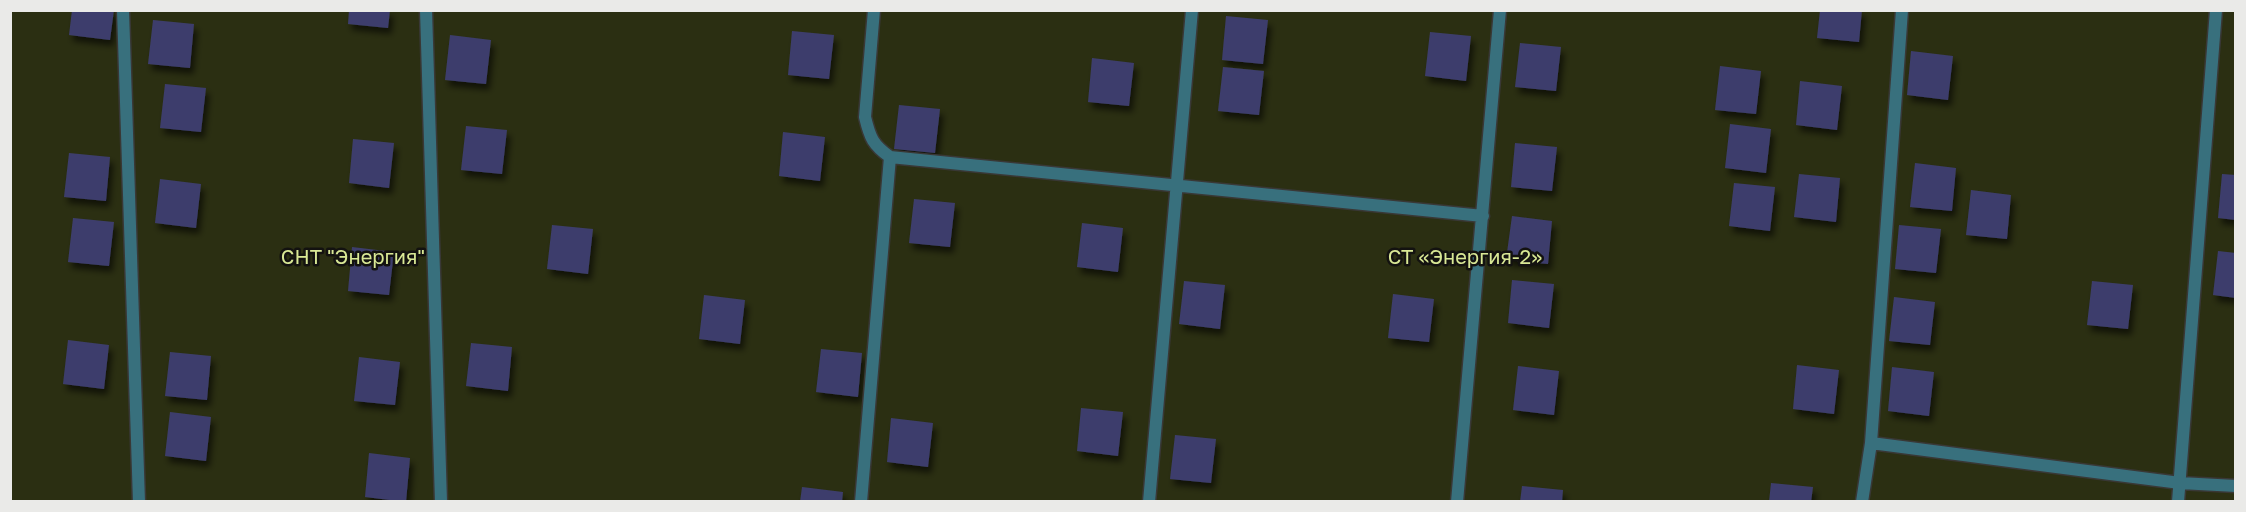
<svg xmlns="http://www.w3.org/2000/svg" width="2246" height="512" viewBox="0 0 2246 512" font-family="'Golos Text',sans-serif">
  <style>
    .green { fill: #2b2f12 }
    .building { fill: #3d3e6c; filter: url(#shadow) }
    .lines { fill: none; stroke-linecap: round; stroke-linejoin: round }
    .lane-casing { stroke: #393836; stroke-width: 15 }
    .lane { stroke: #38707d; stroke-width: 12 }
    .labels { text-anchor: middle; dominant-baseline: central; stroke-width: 5; stroke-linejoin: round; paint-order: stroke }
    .park-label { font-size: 20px; fill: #d9e895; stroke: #131210 }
  </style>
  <defs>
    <filter id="shadow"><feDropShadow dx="3.5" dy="6" stdDeviation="3" flood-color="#0009"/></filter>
  </defs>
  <rect width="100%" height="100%" fill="#1c1b19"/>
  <path class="green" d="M 10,11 L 2235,11 L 2235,501 L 11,501 Z"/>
  <path class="building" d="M 72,10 L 114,10 L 110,40 L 69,35 Z
    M 349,10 L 390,10 L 388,28 L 348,24 Z
    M 1820,10 L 1862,10 L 1859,42 L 1817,38 Z
    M 1226,16 L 1268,20 L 1263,64 L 1222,60 Z
    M 153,20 L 194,24 L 190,68 L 148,64 Z
    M 792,31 L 834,35 L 829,79 L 788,75 Z
    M 1430,32 L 1471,36 L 1466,81 L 1425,76 Z
    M 450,35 L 491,40 L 486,84 L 445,80 Z
    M 1520,43 L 1561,47 L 1556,91 L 1515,87 Z
    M 1911,51 L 1953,56 L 1948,100 L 1907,95 Z
    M 1092,58 L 1134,63 L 1129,106 L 1088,102 Z
    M 1720,66 L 1761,71 L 1756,114 L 1715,110 Z
    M 1223,67 L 1264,71 L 1259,115 L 1218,111 Z
    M 1800,81 L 1842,86 L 1837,130 L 1796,125 Z
    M 165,84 L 206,88 L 201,132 L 160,128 Z
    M 899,105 L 940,109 L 935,153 L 894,149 Z
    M 1730,124 L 1771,129 L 1766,173 L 1725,168 Z
    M 466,126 L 507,130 L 502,174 L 461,170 Z
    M 783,132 L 825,137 L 820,181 L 779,176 Z
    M 353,139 L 394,143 L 389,188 L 349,183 Z
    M 1515,143 L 1557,147 L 1552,191 L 1511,187 Z
    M 69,153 L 110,157 L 106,201 L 64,197 Z
    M 1915,163 L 1956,168 L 1952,211 L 1910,207 Z
    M 1799,174 L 1840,178 L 1836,222 L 1794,217 Z
    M 2222,174 L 2236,175 L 2236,220 L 2218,218 Z
    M 160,179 L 201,184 L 196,228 L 155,223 Z
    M 1734,183 L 1775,187 L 1770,231 L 1729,226 Z
    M 1971,190 L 2011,195 L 2007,239 L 1966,235 Z
    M 914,199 L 955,203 L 950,247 L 909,243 Z
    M 1512,216 L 1552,221 L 1548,264 L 1506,260 Z
    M 73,218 L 114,222 L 109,266 L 68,262 Z
    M 1082,223 L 1123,228 L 1118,272 L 1077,267 Z
    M 552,225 L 593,229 L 588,274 L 547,269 Z
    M 1899,225 L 1941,229 L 1936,273 L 1895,269 Z
    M 352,247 L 394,252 L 389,295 L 348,291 Z
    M 2218,251 L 2236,253 L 2236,298 L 2213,295 Z
    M 1512,280 L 1554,284 L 1549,328 L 1508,323 Z
    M 1184,281 L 1225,285 L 1220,329 L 1179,324 Z
    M 2092,281 L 2133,285 L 2128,329 L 2087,325 Z
    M 1393,294 L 1434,299 L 1429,342 L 1388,338 Z
    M 704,295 L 745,300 L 740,344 L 699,339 Z
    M 1894,297 L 1935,302 L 1930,345 L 1889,341 Z
    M 68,340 L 109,345 L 104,389 L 63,384 Z
    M 471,343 L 512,347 L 508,391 L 466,386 Z
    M 821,349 L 862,353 L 858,397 L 816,392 Z
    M 170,352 L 211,356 L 207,400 L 165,396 Z
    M 359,357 L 400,362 L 395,405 L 354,401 Z
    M 1797,365 L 1839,370 L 1834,414 L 1793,409 Z
    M 1518,366 L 1559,371 L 1554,415 L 1513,410 Z
    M 1892,367 L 1934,372 L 1929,416 L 1888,411 Z
    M 1081,408 L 1123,412 L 1118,456 L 1077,451 Z
    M 170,412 L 211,417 L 206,461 L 165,456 Z
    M 891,418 L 933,423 L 928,467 L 887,462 Z
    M 1175,435 L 1216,439 L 1211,483 L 1170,479 Z
    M 369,453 L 410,458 L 406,502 L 365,497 Z
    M 1771,483 L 1813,487 L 1811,502 L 1769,502 Z
    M 1522,486 L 1563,490 L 1562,502 L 1520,502 Z
    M 802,487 L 843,492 L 842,502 L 800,502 Z"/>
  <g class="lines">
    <g class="lane-casing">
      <path id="lane" d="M 123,10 L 139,502
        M 426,10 L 441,502
        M 874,10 L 865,117 C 870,138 873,145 890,157 L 1483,216
        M 1871,443 L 2180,483 L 2236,486
        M 861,502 L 890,157
        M 1149,502 L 1192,10
        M 1457,502 L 1500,10
        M 1862,502 L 1871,443 L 1902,10
        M 2178,502 L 2216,10"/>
    </g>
    <use href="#lane" class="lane"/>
  </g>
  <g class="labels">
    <g class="park-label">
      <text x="353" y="256">СНТ "Энергия"</text>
      <text x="1465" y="256">СТ «Энергия-2»</text>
    </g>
  </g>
  <rect width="2246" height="512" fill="none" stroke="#eaeae8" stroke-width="24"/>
</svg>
